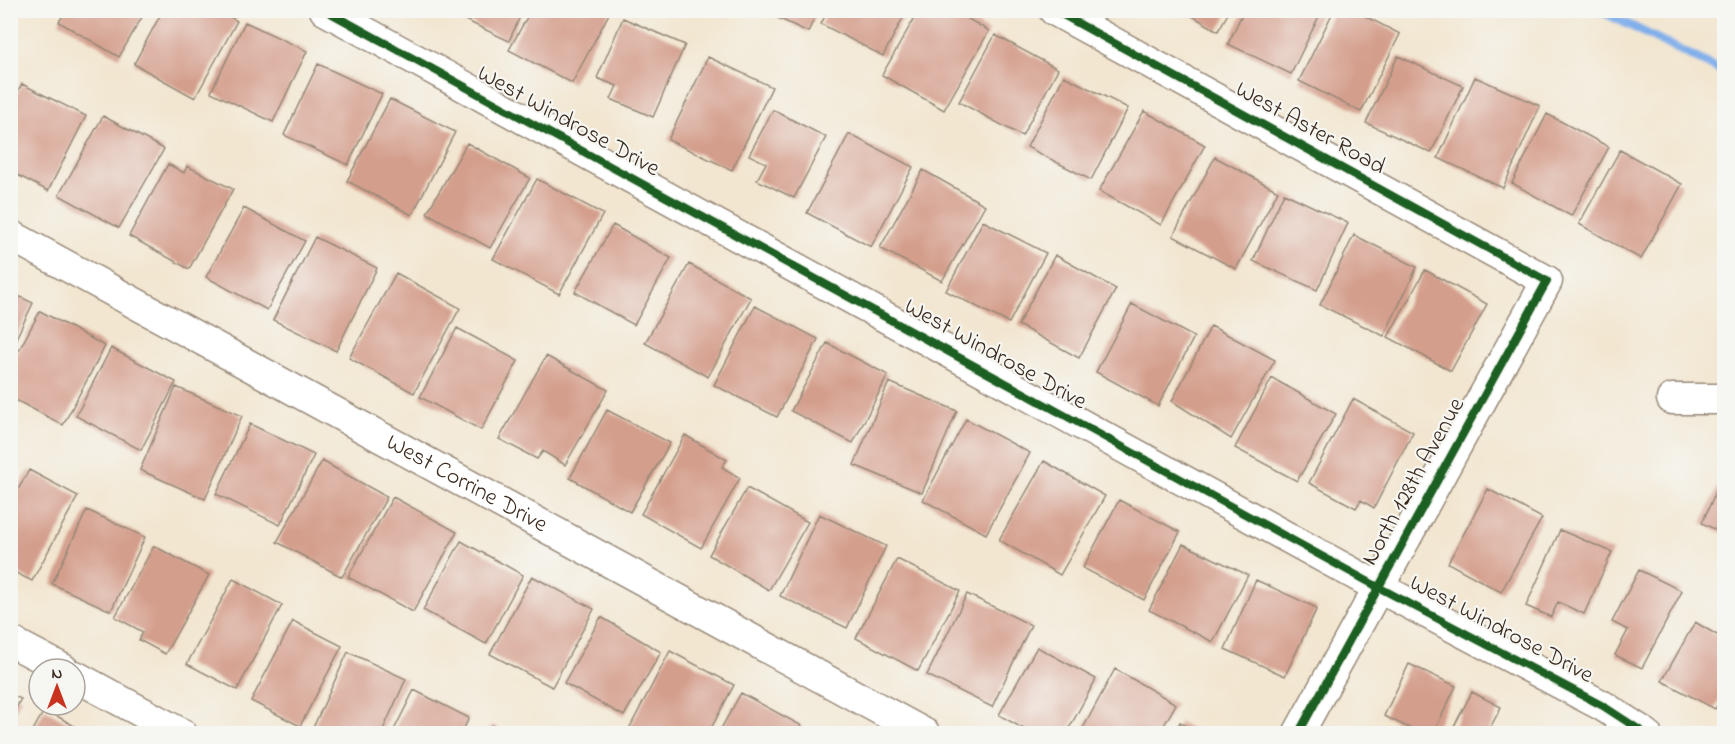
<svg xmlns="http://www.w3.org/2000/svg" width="1735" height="744" viewBox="0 0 1735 744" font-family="'Indie Flower',sans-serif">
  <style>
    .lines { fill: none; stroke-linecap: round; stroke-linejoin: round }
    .stream { stroke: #80afea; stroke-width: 9 }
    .building { fill: #d49e8c }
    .street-casing { stroke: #968877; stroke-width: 33 }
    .street { stroke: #fff; stroke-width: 30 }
    .cycleway-casing { stroke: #f6f6f2; stroke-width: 11 }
    .cycleway { stroke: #1b5e20; stroke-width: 8 }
    .labels { text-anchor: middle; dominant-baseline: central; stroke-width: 4.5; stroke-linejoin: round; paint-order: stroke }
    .street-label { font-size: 24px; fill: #3b2a1e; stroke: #f6f6f2 }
  </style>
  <rect width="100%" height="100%" fill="#f6f6f2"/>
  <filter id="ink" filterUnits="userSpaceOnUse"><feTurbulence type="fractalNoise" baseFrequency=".0167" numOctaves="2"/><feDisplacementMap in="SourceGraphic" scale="12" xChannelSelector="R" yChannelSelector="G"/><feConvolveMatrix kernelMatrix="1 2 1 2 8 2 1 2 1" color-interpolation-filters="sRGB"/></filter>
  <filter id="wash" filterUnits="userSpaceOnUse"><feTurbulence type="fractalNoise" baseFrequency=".008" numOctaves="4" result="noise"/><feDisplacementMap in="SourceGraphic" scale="24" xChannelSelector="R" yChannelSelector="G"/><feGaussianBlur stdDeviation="1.35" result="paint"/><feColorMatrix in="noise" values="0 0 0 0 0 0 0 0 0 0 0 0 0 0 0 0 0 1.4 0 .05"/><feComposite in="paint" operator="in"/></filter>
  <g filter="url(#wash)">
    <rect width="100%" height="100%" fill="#f2e6d0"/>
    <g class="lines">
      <path class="stream" d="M 1599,10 L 1724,72"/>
    </g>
    <g id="blocks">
      <path class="building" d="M 66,10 L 146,10 L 119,57 L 59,22 Z
        M 163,10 L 218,10 L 237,21 L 195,98 L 134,64 Z
        M 444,10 L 523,10 L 509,41 Z
        M 531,10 L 611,10 L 572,83 L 509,50 Z
        M 761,10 L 818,10 L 808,32 Z
        M 828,10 L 907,10 L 883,56 L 821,24 Z
        M 919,10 L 953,10 L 989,31 L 944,110 L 882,75 Z
        M 1182,10 L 1230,10 L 1218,31 Z
        M 1244,10 L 1322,10 L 1291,74 L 1228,44 Z
        M 1334,10 L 1353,10 L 1400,34 L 1361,112 L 1299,81 Z
        M 623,18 L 685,45 L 653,117 L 611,99 L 617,86 L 597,78 Z
        M 245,22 L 307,51 L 273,122 L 211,92 Z
        M 995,35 L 1058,69 L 1022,136 L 959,102 Z
        M 1398,56 L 1463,86 L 1431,153 L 1366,123 Z
        M 708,57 L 772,87 L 732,170 L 668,140 Z
        M 318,64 L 382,94 L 348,165 L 284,135 Z
        M 1064,76 L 1128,108 L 1091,180 L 1027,147 Z
        M 1475,77 L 1540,106 L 1503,188 L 1438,158 Z
        M 22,84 L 86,116 L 48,191 L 10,171 L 10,106 Z
        M 390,99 L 455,132 L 412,215 L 347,181 Z
        M 773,110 L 826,137 L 794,198 L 757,180 L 766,163 L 749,155 Z
        M 1144,111 L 1205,145 L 1161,225 L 1099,191 Z
        M 1547,114 L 1609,147 L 1571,216 L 1512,183 Z
        M 103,116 L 164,149 L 119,228 L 59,195 Z
        M 849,134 L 913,167 L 871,247 L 807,213 Z
        M 467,143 L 530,178 L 490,248 L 427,213 Z
        M 1620,150 L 1682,184 L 1641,259 L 1579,224 Z
        M 1215,157 L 1278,191 L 1236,269 L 1173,236 Z
        M 168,164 L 184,173 L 187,166 L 233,189 L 189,269 L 129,236 Z
        M 923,170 L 985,205 L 942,281 L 880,248 Z
        M 537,179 L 603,214 L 559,294 L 493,259 Z
        M 1284,193 L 1348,223 L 1317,290 L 1253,261 Z
        M 244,208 L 305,241 L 267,310 L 206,277 Z
        M 983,221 L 1046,253 L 1009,323 L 946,291 Z
        M 613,225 L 671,258 L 634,325 L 575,292 Z
        M 1354,235 L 1417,267 L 1384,336 L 1320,305 Z
        M 315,237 L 377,268 L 336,351 L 273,320 Z
        M 1055,255 L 1116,289 L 1079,358 L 1018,325 Z
        M 689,264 L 751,298 L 708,377 L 645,343 Z
        M 1425,270 L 1487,304 L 1451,371 L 1388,337 Z
        M 396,273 L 460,308 L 414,393 L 349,358 Z
        M 10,292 L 33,303 L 10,351 Z
        M 1132,304 L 1194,337 L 1158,406 L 1096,372 Z
        M 755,306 L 818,339 L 777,417 L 714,385 Z
        M 40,311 L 105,346 L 63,425 L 10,397 L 10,367 Z
        M 1211,326 L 1275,360 L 1231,439 L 1172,401 Z
        M 457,328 L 518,361 L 481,430 L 420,397 Z
        M 827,343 L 888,375 L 853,443 L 791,411 Z
        M 111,348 L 176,382 L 141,450 L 76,416 Z
        M 546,356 L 608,390 L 565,465 L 543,451 L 537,459 L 499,439 Z
        M 1272,378 L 1336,414 L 1297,481 L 1235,448 Z
        M 889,382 L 957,411 L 922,493 L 854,465 Z
        M 176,387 L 242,416 L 205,499 L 140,470 Z
        M 1353,399 L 1413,432 L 1374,508 L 1361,500 L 1356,508 L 1309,483 Z
        M 607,410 L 670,443 L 630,512 L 570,478 Z
        M 966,419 L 1030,453 L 986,534 L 923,500 Z
        M 250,424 L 314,455 L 280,525 L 216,494 Z
        M 685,435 L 727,460 L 722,467 L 740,478 L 701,548 L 641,514 Z
        M 322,461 L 387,497 L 342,577 L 277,542 Z
        M 1044,461 L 1105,496 L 1060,575 L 999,540 Z
        M 29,470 L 78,496 L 32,581 L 10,570 L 10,504 Z
        M 1724,473 L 1724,534 L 1702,523 Z
        M 747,488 L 808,522 L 769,590 L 709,555 Z
        M 1488,489 L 1542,518 L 1501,592 L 1448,563 Z
        M 393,497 L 457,532 L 413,612 L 348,577 Z
        M 1119,500 L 1180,532 L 1144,600 L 1083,568 Z
        M 87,510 L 145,537 L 111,611 L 52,584 Z
        M 819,514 L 886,546 L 847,628 L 780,596 Z
        M 1560,530 L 1612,552 L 1584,614 L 1558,602 L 1551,617 L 1526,606 Z
        M 461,541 L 523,575 L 486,644 L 423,610 Z
        M 1183,544 L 1248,575 L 1213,642 L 1149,610 Z
        M 154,546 L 209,575 L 165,654 L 139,640 L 143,632 L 115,617 Z
        M 897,559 L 960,591 L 918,671 L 856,638 Z
        M 1639,570 L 1682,591 L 1642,668 L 1615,655 L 1628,630 L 1612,622 Z
        M 532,576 L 594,609 L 552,687 L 490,654 Z
        M 233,579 L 282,605 L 237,690 L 187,664 Z
        M 1256,580 L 1317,608 L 1285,676 L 1225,649 Z
        M 967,594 L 1031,625 L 992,707 L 927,675 Z
        M 601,617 L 661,652 L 624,716 L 564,683 Z
        M 293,621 L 342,646 L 300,726 L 251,701 Z
        M 1695,622 L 1724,639 L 1724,691 L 1715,709 L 1662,681 Z
        M 1037,647 L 1096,679 L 1066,734 L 1033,734 L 999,715 Z
        M 670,651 L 734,685 L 708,734 L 633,734 L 628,731 Z
        M 348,652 L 406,679 L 381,734 L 319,734 L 312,730 Z
        M 1409,664 L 1456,686 L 1433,734 L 1422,734 L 1384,716 Z
        M 1115,669 L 1176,704 L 1159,734 L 1080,734 Z
        M 414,690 L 469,718 L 461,734 L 392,734 Z
        M 1472,692 L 1501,707 L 1489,730 L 1496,734 L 1450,734 Z
        M 741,693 L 802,726 L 798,734 L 718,734 Z
        M 10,694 L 21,699 L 10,719 Z
        M 45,709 L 88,734 L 31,734 Z
        M 1180,722 L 1200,734 L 1173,734 Z
        M 492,725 L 508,734 L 487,734 Z"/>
    </g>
  </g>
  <g filter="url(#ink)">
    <use href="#blocks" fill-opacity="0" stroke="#968877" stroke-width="1.5"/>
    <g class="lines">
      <g class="street-casing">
        <g id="street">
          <path d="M 325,10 L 1378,587 L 1603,706 L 1646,734"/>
          <path d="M 1054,10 L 1547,281 L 1298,734"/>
          <path id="s1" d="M 10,235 L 925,734"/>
          <path d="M 1672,399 L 1724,399"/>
          <path d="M 10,641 L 63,669"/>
          <path d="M 75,676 L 182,734"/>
        </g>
      </g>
      <use href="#street" class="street"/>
      <g class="cycleway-casing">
        <path id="cycleway" d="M 325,10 L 1378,587 L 1603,706 L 1646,734
          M 1054,10 L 1547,281 L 1298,734"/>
      </g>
      <use href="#cycleway" class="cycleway"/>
    </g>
  </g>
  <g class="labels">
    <g class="street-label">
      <text transform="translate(568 122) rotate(29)">West Windrose Drive</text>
      <text transform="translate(1310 129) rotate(29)">West Aster Road</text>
      <text transform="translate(995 355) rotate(29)">West Windrose Drive</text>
      <text transform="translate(1414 482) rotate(-61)">North 128th Avenue</text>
      <text stroke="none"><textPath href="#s1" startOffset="520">West Corrine Drive</textPath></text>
      <text transform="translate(1501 630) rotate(28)">West Windrose Drive</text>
    </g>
  </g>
  <rect width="1735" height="744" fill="none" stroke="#f6f6f2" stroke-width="36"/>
  <g transform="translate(57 687)"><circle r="28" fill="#f6f6f2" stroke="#aba49d" stroke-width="1.5"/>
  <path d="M0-4.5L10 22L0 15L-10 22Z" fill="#c8321e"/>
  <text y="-9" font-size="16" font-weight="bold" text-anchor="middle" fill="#3b2a1e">N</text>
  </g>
</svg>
